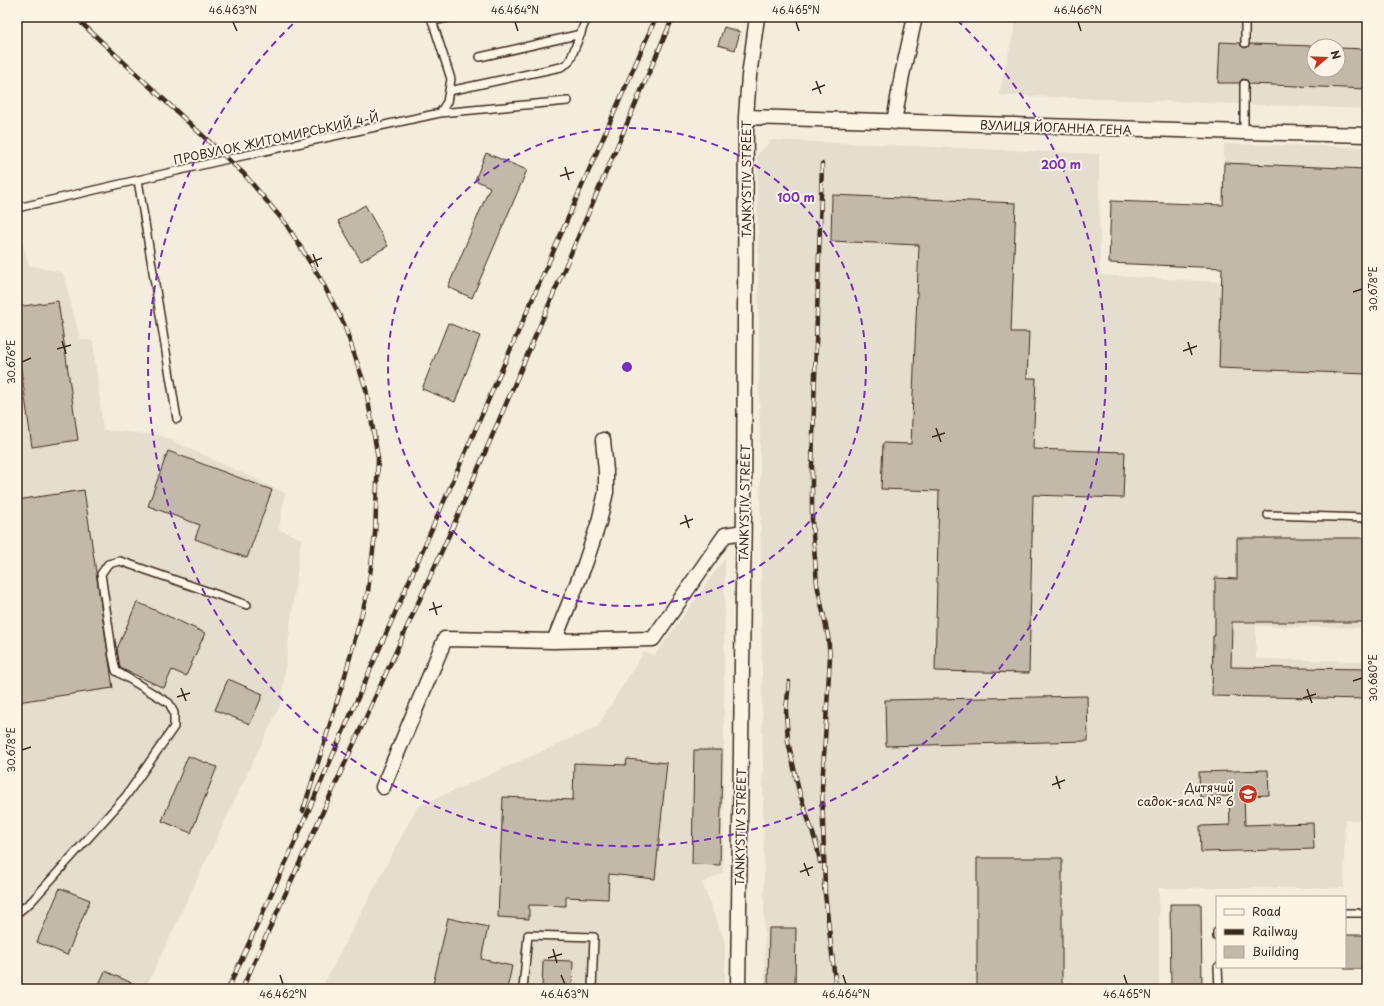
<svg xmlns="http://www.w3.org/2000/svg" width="1384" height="1006" viewBox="0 0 1384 1006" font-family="'Playpen Sans',sans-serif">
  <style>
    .built { fill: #e5ddce; fill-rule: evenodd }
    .building { fill: #c3b9aa; stroke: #3b2a1e }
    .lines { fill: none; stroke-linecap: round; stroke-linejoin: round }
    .lane-casing { stroke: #3b2a1e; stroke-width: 10 }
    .street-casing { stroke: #3b2a1e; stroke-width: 17 }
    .lane { stroke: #fcf5e5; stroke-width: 7 }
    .street { stroke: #fcf5e5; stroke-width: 14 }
    .rail-casing { stroke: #3b2a1e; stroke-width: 4.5 }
    .rail { stroke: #fcf5e5; stroke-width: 3; stroke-dasharray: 9; stroke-linecap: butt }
    .ticks { fill: none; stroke: #3b2a1e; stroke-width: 1.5 }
    .ring { fill: none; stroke: #7b2cbf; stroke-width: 2; stroke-dasharray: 7 5 }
    .labels { text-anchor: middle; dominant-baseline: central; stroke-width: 4; stroke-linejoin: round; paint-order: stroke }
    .street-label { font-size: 12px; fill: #3b2a1e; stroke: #fcf5e5 }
    .poi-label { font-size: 12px; fill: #3b2a1e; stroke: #fcf5e5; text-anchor: end }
    .centre { fill: #7b2cbf; stroke: #fcf5e5; stroke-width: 2 }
    .ring-label { font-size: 12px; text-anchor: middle; font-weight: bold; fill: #7b2cbf; stroke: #fcf5e5; stroke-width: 4; stroke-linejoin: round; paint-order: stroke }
    .neatline { fill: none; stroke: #3b2a1e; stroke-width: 1.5 }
    .ticks-label { font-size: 10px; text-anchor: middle; fill: #3b2a1e }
  </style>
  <rect width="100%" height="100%" fill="#f4eddd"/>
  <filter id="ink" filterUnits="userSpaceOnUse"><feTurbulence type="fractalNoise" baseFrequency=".025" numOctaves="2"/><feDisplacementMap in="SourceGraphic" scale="8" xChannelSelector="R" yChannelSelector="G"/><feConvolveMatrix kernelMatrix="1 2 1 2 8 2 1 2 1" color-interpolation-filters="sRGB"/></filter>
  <g filter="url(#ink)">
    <path class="built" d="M 1017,17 L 1367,17 L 1367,109 L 999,95 ZM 1314,46 L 1338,46 L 1338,70 L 1314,70 Z
      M 772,140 L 1099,154 L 1100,275 L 1221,282 L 1224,144 L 1367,147 L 1367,628 L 1256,626 L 1256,659 L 1367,661 L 1367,820 L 1345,820 L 1344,888 L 1159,888 L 1159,989 L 765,989 L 757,155 Z
      M 17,223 L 29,265 L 63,273 L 80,339 L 93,341 L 103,430 L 160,435 L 285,493 L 279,529 L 301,539 L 281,703 L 145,989 L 17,989 Z
      M 725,558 L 723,873 L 702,883 L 725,942 L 725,989 L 321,989 L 417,807 L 597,727 L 644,652 L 655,655 Z"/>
    <path class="building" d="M 724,27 L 740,32 L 735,50 L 718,45 Z
      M 1220,42 L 1240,43 L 1241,46 L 1245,48 L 1248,47 L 1250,44 L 1314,46 L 1314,70 L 1338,70 L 1338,48 L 1367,49 L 1367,89 L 1249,84 L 1248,81 L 1244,79 L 1241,80 L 1239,83 L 1218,83 Z
      M 486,153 L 527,170 L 472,298 L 448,287 L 490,187 L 475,180 Z
      M 1224,163 L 1367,169 L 1367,374 L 1219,368 L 1222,268 L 1109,263 L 1111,201 L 1223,205 Z
      M 832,195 L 1016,203 L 1011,332 L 1029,332 L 1027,378 L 1036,378 L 1033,449 L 1125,452 L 1123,498 L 1033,495 L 1029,673 L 935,671 L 939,491 L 881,489 L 883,443 L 911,444 L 919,245 L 831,241 Z
      M 365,205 L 388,246 L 361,261 L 338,221 Z
      M 58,301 L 78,440 L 32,447 L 17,341 L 17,307 Z
      M 448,323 L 480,336 L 455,402 L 422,389 Z
      M 168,451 L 272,490 L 247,558 L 195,539 L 200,525 L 148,506 Z
      M 84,490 L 113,688 L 17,702 L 17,500 Z
      M 1237,538 L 1367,538 L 1367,622 L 1232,622 L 1231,667 L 1367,669 L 1367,699 L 1212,696 L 1213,636 L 1215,636 L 1215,578 L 1237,579 Z
      M 137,602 L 205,633 L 186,676 L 172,670 L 164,688 L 120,668 L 117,649 Z
      M 228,679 L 263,694 L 250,724 L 215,710 Z
      M 1087,696 L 1088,741 L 886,746 L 885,700 Z
      M 694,750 L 722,750 L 720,865 L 692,864 Z
      M 188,756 L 217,767 L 191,833 L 162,821 Z
      M 627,759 L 667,763 L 655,879 L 609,874 L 608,899 L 566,897 L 566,906 L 529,905 L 529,919 L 498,917 L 503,797 L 573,800 L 574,763 L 626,765 Z
      M 1268,770 L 1269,795 L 1244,796 L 1245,825 L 1313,823 L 1314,849 L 1201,852 L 1200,826 L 1230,825 L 1229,796 L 1200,797 L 1199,772 Z
      M 977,858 L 1062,858 L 1062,989 L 977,989 Z
      M 60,888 L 90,900 L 67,955 L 37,942 Z
      M 1170,904 L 1201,904 L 1202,989 L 1171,989 Z
      M 448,918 L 488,927 L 481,959 L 512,966 L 507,989 L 432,989 Z
      M 769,928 L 796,928 L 795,986 L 768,985 Z
      M 1345,935 L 1367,935 L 1367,969 L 1345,969 Z
      M 543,960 L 573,961 L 572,989 L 542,989 Z
      M 105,971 L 145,989 L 97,989 Z"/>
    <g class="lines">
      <g class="lane-casing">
        <path id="lane" d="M 432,21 L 452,17
          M 1245,43 L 1245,17
          M 480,57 L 581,34
          M 1244,84 L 1244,132
          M 449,91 L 561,67 L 568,63 L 571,58 L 587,17
          M 440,113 L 568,101
          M 138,180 L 177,419
          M 17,208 L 228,159 L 440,113 L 447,102 L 451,79 L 431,17
          M 1268,515 L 1367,518
          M 17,913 L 31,902 L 126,796 L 174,727 L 174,713 L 169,703 L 116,671 L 113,657 L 101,574 L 108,564 L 120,561 L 247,605
          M 1345,913 L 1367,913
          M 1217,932 L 1217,937
          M 1218,967 L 1219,989
          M 523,989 L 528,935 L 594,937 L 592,989"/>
      </g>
      <g class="street-casing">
        <path id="street" d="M 746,117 L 1244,132 L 1367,135
          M 894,122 L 902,75 L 915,17
          M 554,641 L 585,564 L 599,522 L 606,492 L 606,471 L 603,440
          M 383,787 L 445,639 L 554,641 L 653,639 L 725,535 L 743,532
          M 738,989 L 744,507 L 746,117 L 749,76 L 757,17"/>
      </g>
      <use href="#lane" class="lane"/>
      <use href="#street" class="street"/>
      <g class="rail-casing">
        <path id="rail" d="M 75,17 L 244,174 L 286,224 L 320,278 L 344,324 L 366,389 L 378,458 L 375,534 L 368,591 L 344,679 L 303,811
          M 822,164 L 812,466 L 812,522 L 817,584 L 828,636 L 830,657 L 822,788 L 825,890
          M 789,682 L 786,711 L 788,741 L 799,791 L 817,846 L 820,862
          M 824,885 L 836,989
          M 228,989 L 290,853 L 656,17
          M 242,989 L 455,522 L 673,17"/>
      </g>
      <use href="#rail" class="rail"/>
    </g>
  </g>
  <path class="ticks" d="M 233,22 L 237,31M 515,22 L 518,31M 796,22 L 799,31M 1078,22 L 1081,31M 816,81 L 821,94M 812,90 L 825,85M 565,167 L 569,180M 560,176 L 574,172M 313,254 L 318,267M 309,263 L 322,258M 1353,292 L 1362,289M 62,341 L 66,354M 1188,342 L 1192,355M 57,349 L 71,345M 1183,351 L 1197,346M 22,362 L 31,358M 936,428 L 941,442M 932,437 L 945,433M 685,515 L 689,528M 680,524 L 693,519M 433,602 L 437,615M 429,610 L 442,606M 1353,681 L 1362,678M 181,688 L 186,701M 1307,689 L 1312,703M 177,697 L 190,693M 1303,698 L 1316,694M 22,750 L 31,747M 1056,776 L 1060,789M 1052,785 L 1065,780M 804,863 L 809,876M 800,872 L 813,867M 553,949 L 557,963M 548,958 L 562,954M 280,975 L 283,984M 561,975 L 565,984M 843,975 L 846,984M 1124,975 L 1127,984"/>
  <g class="ring">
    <circle cx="627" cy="367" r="239"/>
    <path d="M957 20A479 479 0 1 1 297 20"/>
  </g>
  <defs>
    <g id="school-disc" transform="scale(1)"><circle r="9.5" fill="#c8321e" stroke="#fcf5e5"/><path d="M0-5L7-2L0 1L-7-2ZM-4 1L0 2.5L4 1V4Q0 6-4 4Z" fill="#fff"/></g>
  </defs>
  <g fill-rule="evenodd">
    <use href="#school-disc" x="1248" y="794"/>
  </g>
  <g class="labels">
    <g class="street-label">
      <text transform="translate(1056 127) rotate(2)">ВУЛИЦЯ ЙОГАННА ГЕНА</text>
      <text transform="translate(276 138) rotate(-12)">ПРОВУЛОК ЖИТОМИРСЬКИЙ 4-Й</text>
      <text transform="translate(746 179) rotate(-90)">TANKYSTIV STREET</text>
      <text transform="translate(744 503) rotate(-89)">TANKYSTIV STREET</text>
      <text transform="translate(740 827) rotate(-89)">TANKYSTIV STREET</text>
    </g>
    <g class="poi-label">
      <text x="1234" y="787">Дитячий<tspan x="1234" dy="14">садок-ясла № 6</tspan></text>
    </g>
  </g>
  <circle cx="627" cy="367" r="6" class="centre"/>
  <g class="ring-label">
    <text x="1061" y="169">200 m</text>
    <text x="796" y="202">100 m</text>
  </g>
  <rect width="1384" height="1006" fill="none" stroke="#fcf5e5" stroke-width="44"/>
  <rect x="1216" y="896" width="130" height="72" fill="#fcf5e5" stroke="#afa495"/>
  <rect x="1224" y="909" width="20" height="6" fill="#fcf5e5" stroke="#afa495"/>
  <text x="1252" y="916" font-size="12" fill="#3b2a1e">Road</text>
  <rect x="1224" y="929" width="20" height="6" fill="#3b2a1e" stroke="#afa495"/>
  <text x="1252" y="936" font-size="12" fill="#3b2a1e">Railway</text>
  <rect x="1224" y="946" width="20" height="12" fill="#c3b9aa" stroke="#afa495"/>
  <text x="1252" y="956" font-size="12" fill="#3b2a1e">Building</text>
  <g transform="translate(1326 58) rotate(71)"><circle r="19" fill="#fcf5e5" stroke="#afa495"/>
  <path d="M0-3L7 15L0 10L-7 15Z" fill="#c8321e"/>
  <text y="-6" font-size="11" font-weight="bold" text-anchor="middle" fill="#3b2a1e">N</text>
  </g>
  <rect x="22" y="22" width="1340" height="962" class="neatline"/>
  <g class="ticks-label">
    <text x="233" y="14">46.463°N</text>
    <text x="515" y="14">46.464°N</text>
    <text x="796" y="14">46.465°N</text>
    <text x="1078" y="14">46.466°N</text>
    <text transform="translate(1373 289) rotate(-90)" y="4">30.678°E</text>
    <text transform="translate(11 362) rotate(-90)" y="4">30.676°E</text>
    <text transform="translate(1373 678) rotate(-90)" y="4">30.680°E</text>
    <text transform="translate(11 750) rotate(-90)" y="4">30.678°E</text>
    <text x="283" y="998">46.462°N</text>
    <text x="565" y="998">46.463°N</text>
    <text x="846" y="998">46.464°N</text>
    <text x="1127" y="998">46.465°N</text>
  </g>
</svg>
